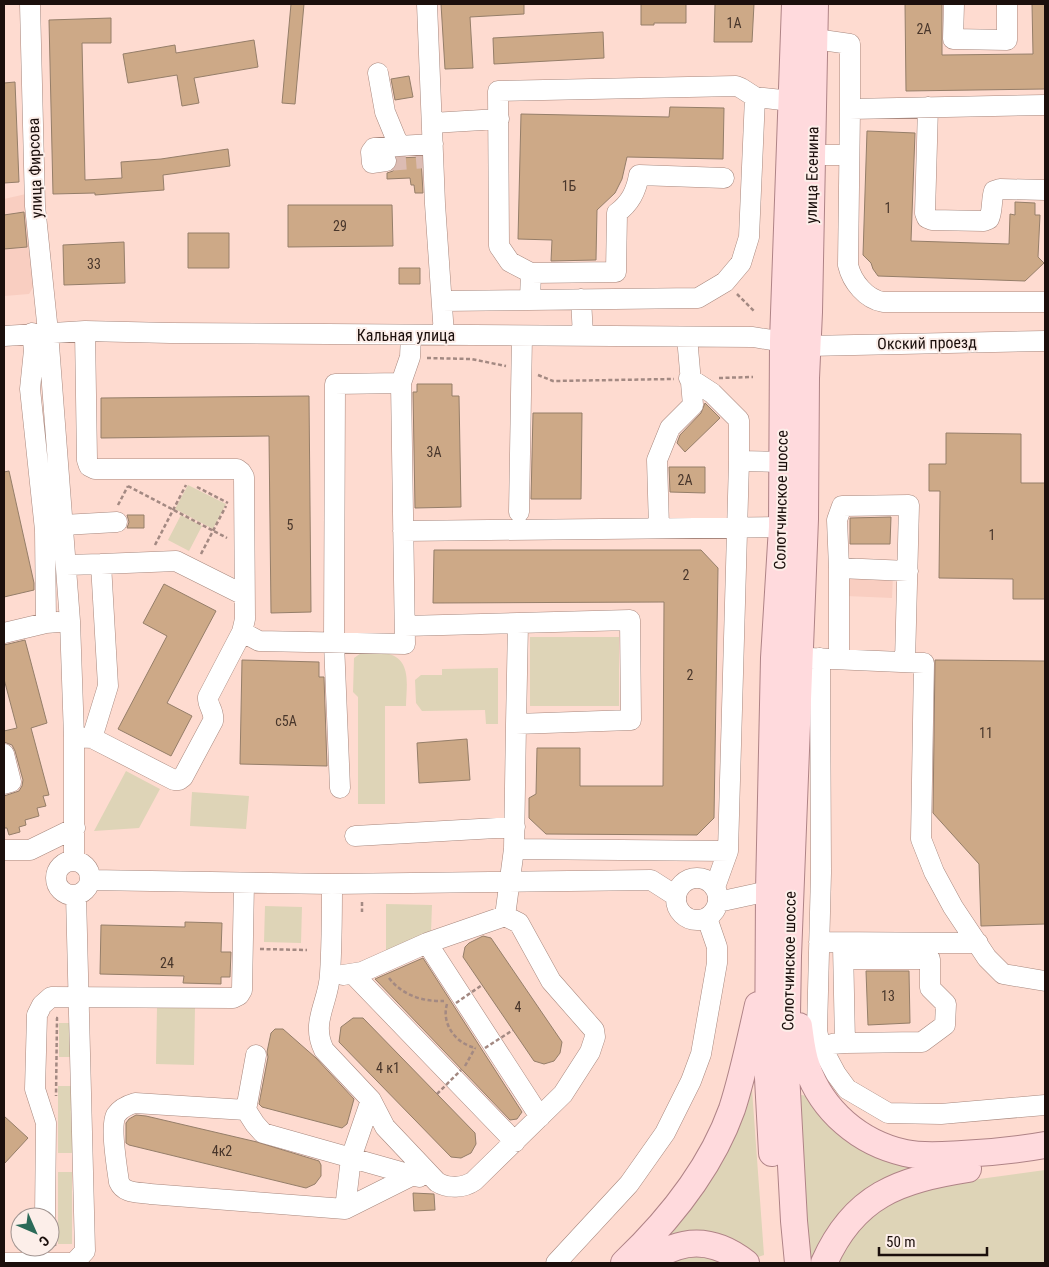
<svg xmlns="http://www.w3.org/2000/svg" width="1049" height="1267" viewBox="0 0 1049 1267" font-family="'Roboto Condensed',sans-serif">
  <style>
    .built { fill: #f9cec1 }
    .green { fill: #ded4b7 }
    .building { fill: #cda987; stroke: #957e69 }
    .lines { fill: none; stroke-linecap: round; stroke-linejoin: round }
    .minor-tunnel { stroke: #dcbcb3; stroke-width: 20; stroke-dasharray: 20 10; stroke-linecap: butt }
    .minor-casing { stroke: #a7877d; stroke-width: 21 }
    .major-casing { stroke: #af8386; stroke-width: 28 }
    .path { stroke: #a38982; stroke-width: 2.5; stroke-dasharray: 4 2.5; stroke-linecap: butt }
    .minor { stroke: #fff; stroke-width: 20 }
    .major { stroke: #ffdadd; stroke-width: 26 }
    .path-bridge { stroke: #a38982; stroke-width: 2.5; stroke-dasharray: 4 2.5; stroke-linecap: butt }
    .labels { text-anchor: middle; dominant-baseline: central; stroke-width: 4; stroke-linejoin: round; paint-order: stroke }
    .number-label { font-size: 14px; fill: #48362b }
    .street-label { font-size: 16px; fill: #1b0f0c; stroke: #fceee9 }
  </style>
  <rect width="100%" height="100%" fill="#fedbd0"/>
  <path class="built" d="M 26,194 L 36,283 L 29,294 L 4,296 L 4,199 Z
    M 847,574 L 893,576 L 892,598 L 846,596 Z"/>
  <path class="green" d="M 188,485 L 226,504 L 213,529 L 175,509 Z
    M 181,515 L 202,526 L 189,551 L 168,540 Z
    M 530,637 L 619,637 L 619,706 L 530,706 Z
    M 364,651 C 373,652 384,652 392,655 C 412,663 406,689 406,706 L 385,706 L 385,804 L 358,804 L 358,697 L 353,692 L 354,658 Z
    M 498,668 L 498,724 L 486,724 L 485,710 L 422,711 L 416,703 L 415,680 L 421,675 L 442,675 L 442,669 Z
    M 126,771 L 160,789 L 139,828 L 94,831 Z
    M 192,792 L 249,796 L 246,829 L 190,826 Z
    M 386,904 L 432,905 L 431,932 L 386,952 Z
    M 265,906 L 302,907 L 301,943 L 264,942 Z
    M 157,1007 L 195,1007 L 194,1065 L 156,1064 Z
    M 59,1023 L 73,1023 L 73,1057 L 59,1057 Z
    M 751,1076 L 764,1255 L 758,1257 L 737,1241 L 710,1232 L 667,1238 Z
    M 58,1086 L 72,1086 L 72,1153 L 58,1153 Z
    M 801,1095 L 809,1096 L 919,1164 L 813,1263 L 810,1263 L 798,1112 Z
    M 1045,1170 L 1045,1263 L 834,1263 L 849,1237 L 882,1205 L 935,1185 Z
    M 58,1172 L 72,1172 L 72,1244 L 58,1244 Z
    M 691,1255 L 716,1259 L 722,1263 L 658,1263 Z"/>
  <path class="building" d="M 291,4 L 304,4 L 295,104 L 282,103 Z
    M 441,4 L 524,4 L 524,14 L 470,17 L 473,68 L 445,69 Z
    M 641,4 L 686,4 L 686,23 L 654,23 L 654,25 L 641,25 Z
    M 715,4 L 754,4 L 752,42 L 714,42 Z
    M 905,4 L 942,4 L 942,55 L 1033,54 L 1032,4 L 1045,4 L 1045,89 L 906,91 Z
    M 111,18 L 111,43 L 82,43 L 85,180 L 122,178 L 121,162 L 161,159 L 228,149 L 230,166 L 163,175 L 164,190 L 95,195 L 95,193 L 53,194 L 49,20 Z
    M 603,32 L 604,58 L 494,64 L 493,38 Z
    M 254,40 L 258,67 L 194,78 L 199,103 L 182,106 L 177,75 L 128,83 L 123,54 L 175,45 L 176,53 Z
    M 409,76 L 413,97 L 395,100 L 391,79 Z
    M 15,82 L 19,182 L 4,183 L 4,83 Z
    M 670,107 L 724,108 L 723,159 L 627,157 L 622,179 L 615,193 L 597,210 L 596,260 L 551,261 L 552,240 L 518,239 L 521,114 L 669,117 Z
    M 867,131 L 915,133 L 911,241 L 1009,244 L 1010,214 L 1015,215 L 1015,202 L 1035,203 L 1035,215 L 1040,215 L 1038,257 L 1044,263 L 1025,281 L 878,276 L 873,269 L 871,263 L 863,255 Z
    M 421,157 L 423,193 L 415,193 L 414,185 L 411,185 L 410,178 L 387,179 L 387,173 L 393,171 L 397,166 L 397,158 Z
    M 288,205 L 392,205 L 393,246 L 288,247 Z
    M 24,212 L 27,247 L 4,249 L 4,215 Z
    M 188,233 L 229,233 L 229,268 L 188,268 Z
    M 124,242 L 125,283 L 64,285 L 63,245 Z
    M 399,268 L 420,268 L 420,284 L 399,284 Z
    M 417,384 L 452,384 L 452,396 L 459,396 L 461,507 L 415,508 L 413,392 L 417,392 Z
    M 309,396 L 311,612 L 271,613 L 269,436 L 101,438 L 101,398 Z
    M 705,403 L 720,418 L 685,452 L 677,443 L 680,435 L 701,413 Z
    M 533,413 L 582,413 L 581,499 L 531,499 Z
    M 946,433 L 1021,434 L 1021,483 L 1045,483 L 1045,599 L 1013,599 L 1013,579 L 939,578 L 940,491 L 929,491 L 929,464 L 946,464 Z
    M 669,467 L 705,467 L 705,493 L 670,492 Z
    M 9,471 L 34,583 L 34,590 L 4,597 L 4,472 Z
    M 127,515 L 144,515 L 144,528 L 127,528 L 129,522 Z
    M 891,517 L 890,544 L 850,544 L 850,518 Z
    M 434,550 L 701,550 L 718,568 L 714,818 L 697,835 L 546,834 L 529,818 L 529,798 L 536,794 L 537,748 L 580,748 L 580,786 L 663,786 L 664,602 L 433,603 Z
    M 164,584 L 216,611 L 167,703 L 192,716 L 171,756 L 118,729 L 167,636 L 143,623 Z
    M 25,640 L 47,723 L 31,728 L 49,795 L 43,796 L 46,806 L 37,808 L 39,816 L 25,820 L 26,825 L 19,827 L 20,832 L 9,835 L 7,828 L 4,828 L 4,796 L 19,791 L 22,786 L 23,780 L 15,751 L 12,745 L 4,742 L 4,731 L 17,728 L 4,679 L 4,645 Z
    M 242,660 L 319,662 L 319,677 L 324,677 L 327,766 L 240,764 Z
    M 935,660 L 1045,661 L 1045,924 L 981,926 L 979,864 L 933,813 Z
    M 467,739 L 470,780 L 419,783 L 417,743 Z
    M 185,922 L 222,923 L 221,952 L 231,952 L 230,977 L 221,977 L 221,984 L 183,983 L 184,976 L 100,974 L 101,925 L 185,927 Z
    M 483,936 L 491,938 L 562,1042 L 560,1053 L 554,1061 L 544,1064 L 534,1061 L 463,957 L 465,947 L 469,943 Z
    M 423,958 L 522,1112 L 517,1119 L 510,1120 L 375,979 Z
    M 866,971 L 909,971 L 910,1023 L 868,1025 Z
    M 353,1018 L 363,1018 L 475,1133 L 476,1144 L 471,1153 L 461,1158 L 451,1157 L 339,1042 L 341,1027 Z
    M 275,1029 L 283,1029 L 316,1058 L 354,1099 L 347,1124 L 342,1128 L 262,1107 L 259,1104 L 268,1057 L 267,1052 L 271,1033 Z
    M 136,1115 L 146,1116 L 257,1142 L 319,1161 L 321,1165 L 321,1176 L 315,1184 L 306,1188 L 129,1145 L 126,1143 L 126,1123 L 129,1119 Z
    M 4,1116 L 28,1138 L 4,1164 Z
    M 413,1193 L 434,1194 L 435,1210 L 414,1211 Z"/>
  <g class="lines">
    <path class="minor-tunnel" d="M 386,161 L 426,158"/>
    <g class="minor-casing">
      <path id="minor" d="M 30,4 L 35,206 L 48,332 L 70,621 L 74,737 L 74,860
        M 427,4 L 435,204 L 444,335
        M 954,4 L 953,39 L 1007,40 L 1007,4
        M 815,39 L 850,44 L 850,109 L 1045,105
        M 378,73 L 385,112 L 399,146 L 433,144
        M 928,107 L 925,213 L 927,218 L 932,220 L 984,221 L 989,219 C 993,210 991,200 994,191 L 1000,189 L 1045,190
        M 850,109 L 848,265 C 852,282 866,299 883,302 L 1045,302
        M 432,123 L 499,119
        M 812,155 L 849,155
        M 386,161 L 372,163 L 371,152 L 374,148 L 399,146
        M 531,273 L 616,272 L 617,213 C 630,203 636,192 639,175 L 724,178
        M 530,299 L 531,273 L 510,262 L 499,246 L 498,91 L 736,86 L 741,88 L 755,97 L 791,101
        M 581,299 L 583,336
        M 442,301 L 698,298 L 725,282 L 741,263 L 749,237 L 755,97
        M 32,333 L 34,350 L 30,389 L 45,530 L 46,623
        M 4,336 L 85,331 L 170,333 L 753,337 L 808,346 L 1045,341
        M 689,378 L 712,393 L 739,420 L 739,461 L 782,462
        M 519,512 L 522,336
        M 63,525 L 117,522
        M 659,527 L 657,460 L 670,428 L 693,405 L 687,337
        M 403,531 L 782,527
        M 101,564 L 176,561 L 244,595
        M 66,565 L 101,564 L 108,686 L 92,738
        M 839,568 L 908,571
        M 405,626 L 630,620 L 631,720 L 516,724 L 514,849 L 728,851
        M 242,632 L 259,641 L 405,644 L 401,383 L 410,357 L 411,335
        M 4,633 L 46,623 L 58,622
        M 809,658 L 924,663 L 921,839 L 934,872 L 953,907 L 987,958 L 1003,974 L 1045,981
        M 820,658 L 821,873 L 817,1031 L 820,1044 L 836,1074 L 847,1089 L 888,1113 L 941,1114 L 1045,1105
        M 839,658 L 839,568 L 837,520 L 842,506 L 909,505 L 905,662
        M 516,724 L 518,624
        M 74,737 L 92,738 L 174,780 L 179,780 L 183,777 L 213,721 C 215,711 207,706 208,697 L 242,632 L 245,619 L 244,477 L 241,472 L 237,469 L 95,469 L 89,466 L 87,460 L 85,331
        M 4,754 L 11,782 L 4,784
        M 340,788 L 334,643 L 335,384 L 401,383
        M 355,836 L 515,827
        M 4,850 L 30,850 L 75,828
        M56 878a17 17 0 1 1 34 0a17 17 0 1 1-34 0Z
        M676 899a21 21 0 1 1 42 0a21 21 0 1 1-42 0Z
        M 91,880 L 332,884 L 651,880 L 676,896
        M 332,884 C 332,914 332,944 330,974 C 329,1002 310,1022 324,1050 L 371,1100 L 385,1127 L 437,1182 C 448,1189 464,1188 474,1181 L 563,1094 L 590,1052 L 595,1037 L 594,1030 L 551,981 L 519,923 L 505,916 L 514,849
        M 715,887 L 728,851 L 739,461
        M 718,902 L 769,891
        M 819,942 L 978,943
        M 427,943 L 540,1117
        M 844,959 L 930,959 L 930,988 L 946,1004 L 945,1025 L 922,1042 L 845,1043
        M 353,974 L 515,1142
        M 343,975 L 362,972 L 427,943 L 505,916
        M 832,1044 L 845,1043 L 843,945
        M 256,1055 L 246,1110 L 255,1124 L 263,1133 L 419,1177
        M 246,1110 L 135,1103 C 128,1105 120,1109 116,1115 C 110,1126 117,1168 119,1182 C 124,1194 138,1192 150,1194 L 345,1209 L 413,1175
        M 345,1209 L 351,1158 L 371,1100
        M 45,1217 L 46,1123 L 35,1089 L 37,1015 L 42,1005 L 51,997 L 233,998 L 239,995 L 242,990 L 244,883
        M 4,1263 L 74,1263
        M 74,1263 L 85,1251 L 76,895
        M 556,1263 L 629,1184 L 665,1133 L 691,1081 L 701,1054 L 717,963 L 717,947 L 707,918"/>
    </g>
    <g class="major-casing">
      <path id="major" d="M 799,1026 C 801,1040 802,1054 807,1067 C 822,1111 860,1143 905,1153 C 924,1157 943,1155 962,1154 C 990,1153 1017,1150 1045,1145
        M 772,1153 L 768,1078 L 769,891 L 774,658 L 782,527 L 783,341 L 795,4
        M 624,1263 C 669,1220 711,1168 732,1109 C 743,1075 750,1040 758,1005
        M 647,1263 C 680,1237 713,1237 746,1263
        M 798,1263 L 794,1221 L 786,1073 L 788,956 L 805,519 L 806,378 L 809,312 L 815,4
        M 824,1263 C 854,1195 899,1180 968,1169"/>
    </g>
    <path class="path" d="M 737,294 L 754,311
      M 427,358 L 471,359 L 506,366
      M 538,375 L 553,381 L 674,379
      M 719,378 L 753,377
      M 128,486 L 227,538
      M 197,487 L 228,503
      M 118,505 L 128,486
      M 155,545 L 186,485
      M 201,554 L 226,506
      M 362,902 L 362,912
      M 260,949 L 307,950
      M 389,978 C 402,995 423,1002 444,1001
      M 447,1004 C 441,1024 456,1044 476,1048
      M 56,1018 L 57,1018 L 56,1096
      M 465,1066 L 475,1048
      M 55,1246 L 56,1229"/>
    <use href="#minor" class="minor"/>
    <use href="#major" class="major"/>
    <path class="path-bridge" d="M 456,1003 L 482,985
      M 485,1048 L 513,1030
      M 437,1094 L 461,1070"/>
  </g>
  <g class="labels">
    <g class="number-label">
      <text x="734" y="23">1А</text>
      <text x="924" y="29">2А</text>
      <text x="569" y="186">1Б</text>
      <text x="888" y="208">1</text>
      <text x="340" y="226">29</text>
      <text x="94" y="264">33</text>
      <text x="434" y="452">3А</text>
      <text x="685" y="480">2А</text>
      <text x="290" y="525">5</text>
      <text x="992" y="535">1</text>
      <text x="686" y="575">2</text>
      <text x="690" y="675">2</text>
      <text x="286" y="721">с5А</text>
      <text x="986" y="733">11</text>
      <text x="167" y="963">24</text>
      <text x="888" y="996">13</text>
      <text x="518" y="1007">4</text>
      <text x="388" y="1068">4 к1</text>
      <text x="222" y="1151">4к2</text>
    </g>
    <g class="street-label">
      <text transform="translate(35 168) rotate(-92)">улица Фирсова</text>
      <text transform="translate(812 175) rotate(-89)">улица Есенина</text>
      <text x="406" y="335">Кальная улица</text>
      <text transform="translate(927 343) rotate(-1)">Окский проезд</text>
      <text transform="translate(781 500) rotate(-89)">Солотчинское шоссе</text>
      <text transform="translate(789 961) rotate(-89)">Солотчинское шоссе</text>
    </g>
  </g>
  <rect width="1049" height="1267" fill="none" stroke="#1b0f0c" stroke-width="10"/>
  <g transform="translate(35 1232) rotate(135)"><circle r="24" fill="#fceee9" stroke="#a29591"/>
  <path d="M0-4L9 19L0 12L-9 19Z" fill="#2b6a58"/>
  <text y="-8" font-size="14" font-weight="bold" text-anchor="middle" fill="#1b0f0c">С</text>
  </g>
  <path d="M879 1247v8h108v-8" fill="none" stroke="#1b0f0c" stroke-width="2.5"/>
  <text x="886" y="1247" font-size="15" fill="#1b0f0c" stroke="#fceee9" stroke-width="4" paint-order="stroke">50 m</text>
</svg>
